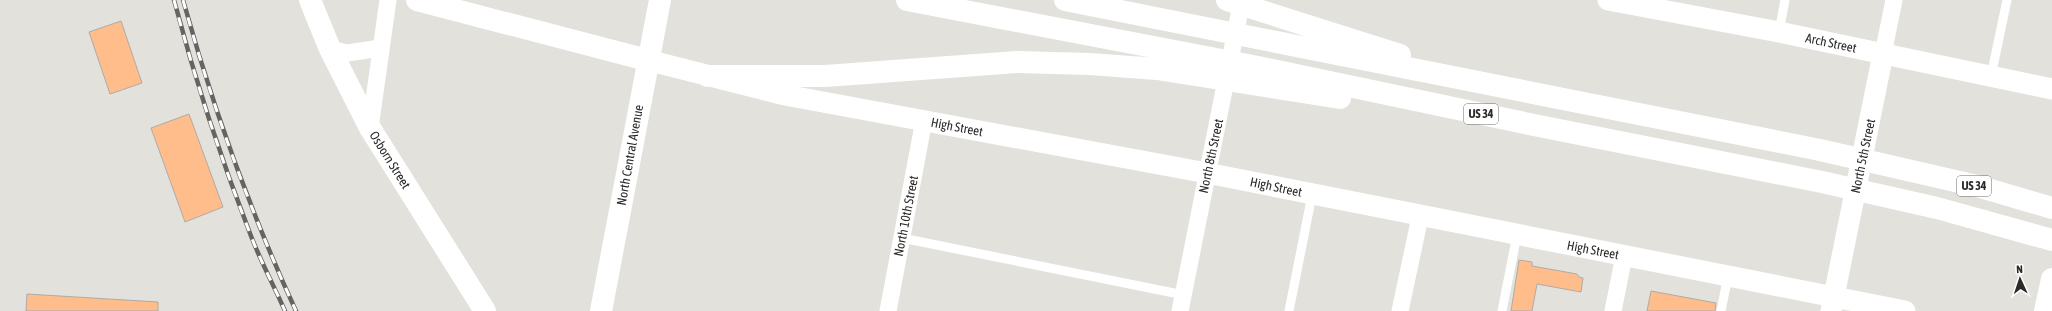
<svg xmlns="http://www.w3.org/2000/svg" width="2052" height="311" viewBox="0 0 2052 311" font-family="'Asap Condensed',sans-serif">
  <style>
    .building { fill: #febd8a; stroke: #afaba8 }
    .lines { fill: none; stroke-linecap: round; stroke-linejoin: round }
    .service { stroke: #fff; stroke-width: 9 }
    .minor { stroke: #fff; stroke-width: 17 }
    .tertiary { stroke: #fff; stroke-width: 21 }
    .secondary { stroke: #fff; stroke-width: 22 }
    .motorway { stroke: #fff; stroke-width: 22 }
    .rail-casing { stroke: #656461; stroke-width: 4.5 }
    .rail { stroke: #fff; stroke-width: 3; stroke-dasharray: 9; stroke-linecap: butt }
    .labels { text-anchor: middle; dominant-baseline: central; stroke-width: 4; stroke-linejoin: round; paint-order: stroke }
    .shield { fill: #fff; stroke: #6b6a68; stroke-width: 1 }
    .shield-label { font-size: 12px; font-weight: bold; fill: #2b2a28 }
    .street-label { font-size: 13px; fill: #2b2a28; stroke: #fff }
  </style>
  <rect width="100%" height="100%" fill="#e3e1dc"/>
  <path class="building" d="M 121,21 L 142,83 L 110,94 L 89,32 Z
    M 189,114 L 223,207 L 185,222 L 151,128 Z
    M 1519,260 L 1532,262 L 1532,266 L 1577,274 L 1579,277 L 1583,278 L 1581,292 L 1537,284 L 1532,311 L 1511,311 Z
    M 1651,291 L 1716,303 L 1715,311 L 1647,311 Z
    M 27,294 L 158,302 L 158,311 L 26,311 Z"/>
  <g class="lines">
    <path class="service" d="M 1779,32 L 1785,0
      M 1991,76 L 2007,0
      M 902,238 L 1184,295
      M 1289,311 L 1312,195
      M 1502,311 L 1517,235
      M 1721,311 L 1728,276"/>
    <path class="minor" d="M 330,49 L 347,53 L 381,48
      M 1883,54 L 1894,0
      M 370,128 L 388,0
      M 888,311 L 924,120
      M 1180,311 L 1242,0
      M 1400,311 L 1420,217
      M 1613,311 L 1624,256"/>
    <path class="tertiary" d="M 1608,0 L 1779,32 L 2052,89
      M 647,60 L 785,95 L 1207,173 L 1905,311
      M 1831,311 L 1883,54"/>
    <path class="secondary" d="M 310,0 L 330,49 L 370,128 L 485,311
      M 601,311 L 660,0
      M 2045,311 L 2052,279"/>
    <path class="motorway" d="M 417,0 L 647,60
      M 907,0 L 1258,67 L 1534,125 L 1822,182 L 1937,208 L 2052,240
      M 1065,0 L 1820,150 L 1977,186 L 2052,208
      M 1227,0 L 1400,55
      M 708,76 L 825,76 L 1017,62 L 1090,64 L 1157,69 L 1340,98"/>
    <g class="rail-casing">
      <path id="rail" d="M 174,0 C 195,80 221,159 251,236 C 261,262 274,286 285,311
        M 183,0 C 213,108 249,209 296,311"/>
    </g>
    <use href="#rail" class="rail"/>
  </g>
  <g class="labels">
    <g class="shield">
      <rect x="1464" y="104" width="34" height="20" rx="3"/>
      <rect x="1957" y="176" width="34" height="20" rx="3"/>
    </g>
    <g class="shield-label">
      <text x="1481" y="114">US 34</text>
      <text x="1974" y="186">US 34</text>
    </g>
    <g class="street-label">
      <text transform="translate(1831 43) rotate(12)">Arch Street</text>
      <text transform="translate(957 127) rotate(11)">High Street</text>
      <text transform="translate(630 155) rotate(-80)">North Central Avenue</text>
      <text transform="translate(1211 156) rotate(-78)">North 8th Street</text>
      <text transform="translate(1863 156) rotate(-78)">North 5th Street</text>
      <text transform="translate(390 160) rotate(58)">Osborn Street</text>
      <text transform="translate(1276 187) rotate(12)">High Street</text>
      <text transform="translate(906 216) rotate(-79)">North 10th Street</text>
      <text transform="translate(1593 250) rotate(11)">High Street</text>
    </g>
  </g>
  <g transform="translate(2020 279) rotate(357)" stroke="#ffffff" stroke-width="3" paint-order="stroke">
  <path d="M0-3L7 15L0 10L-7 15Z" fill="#2b2a28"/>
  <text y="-6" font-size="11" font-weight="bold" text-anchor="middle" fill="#2b2a28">N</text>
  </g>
</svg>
